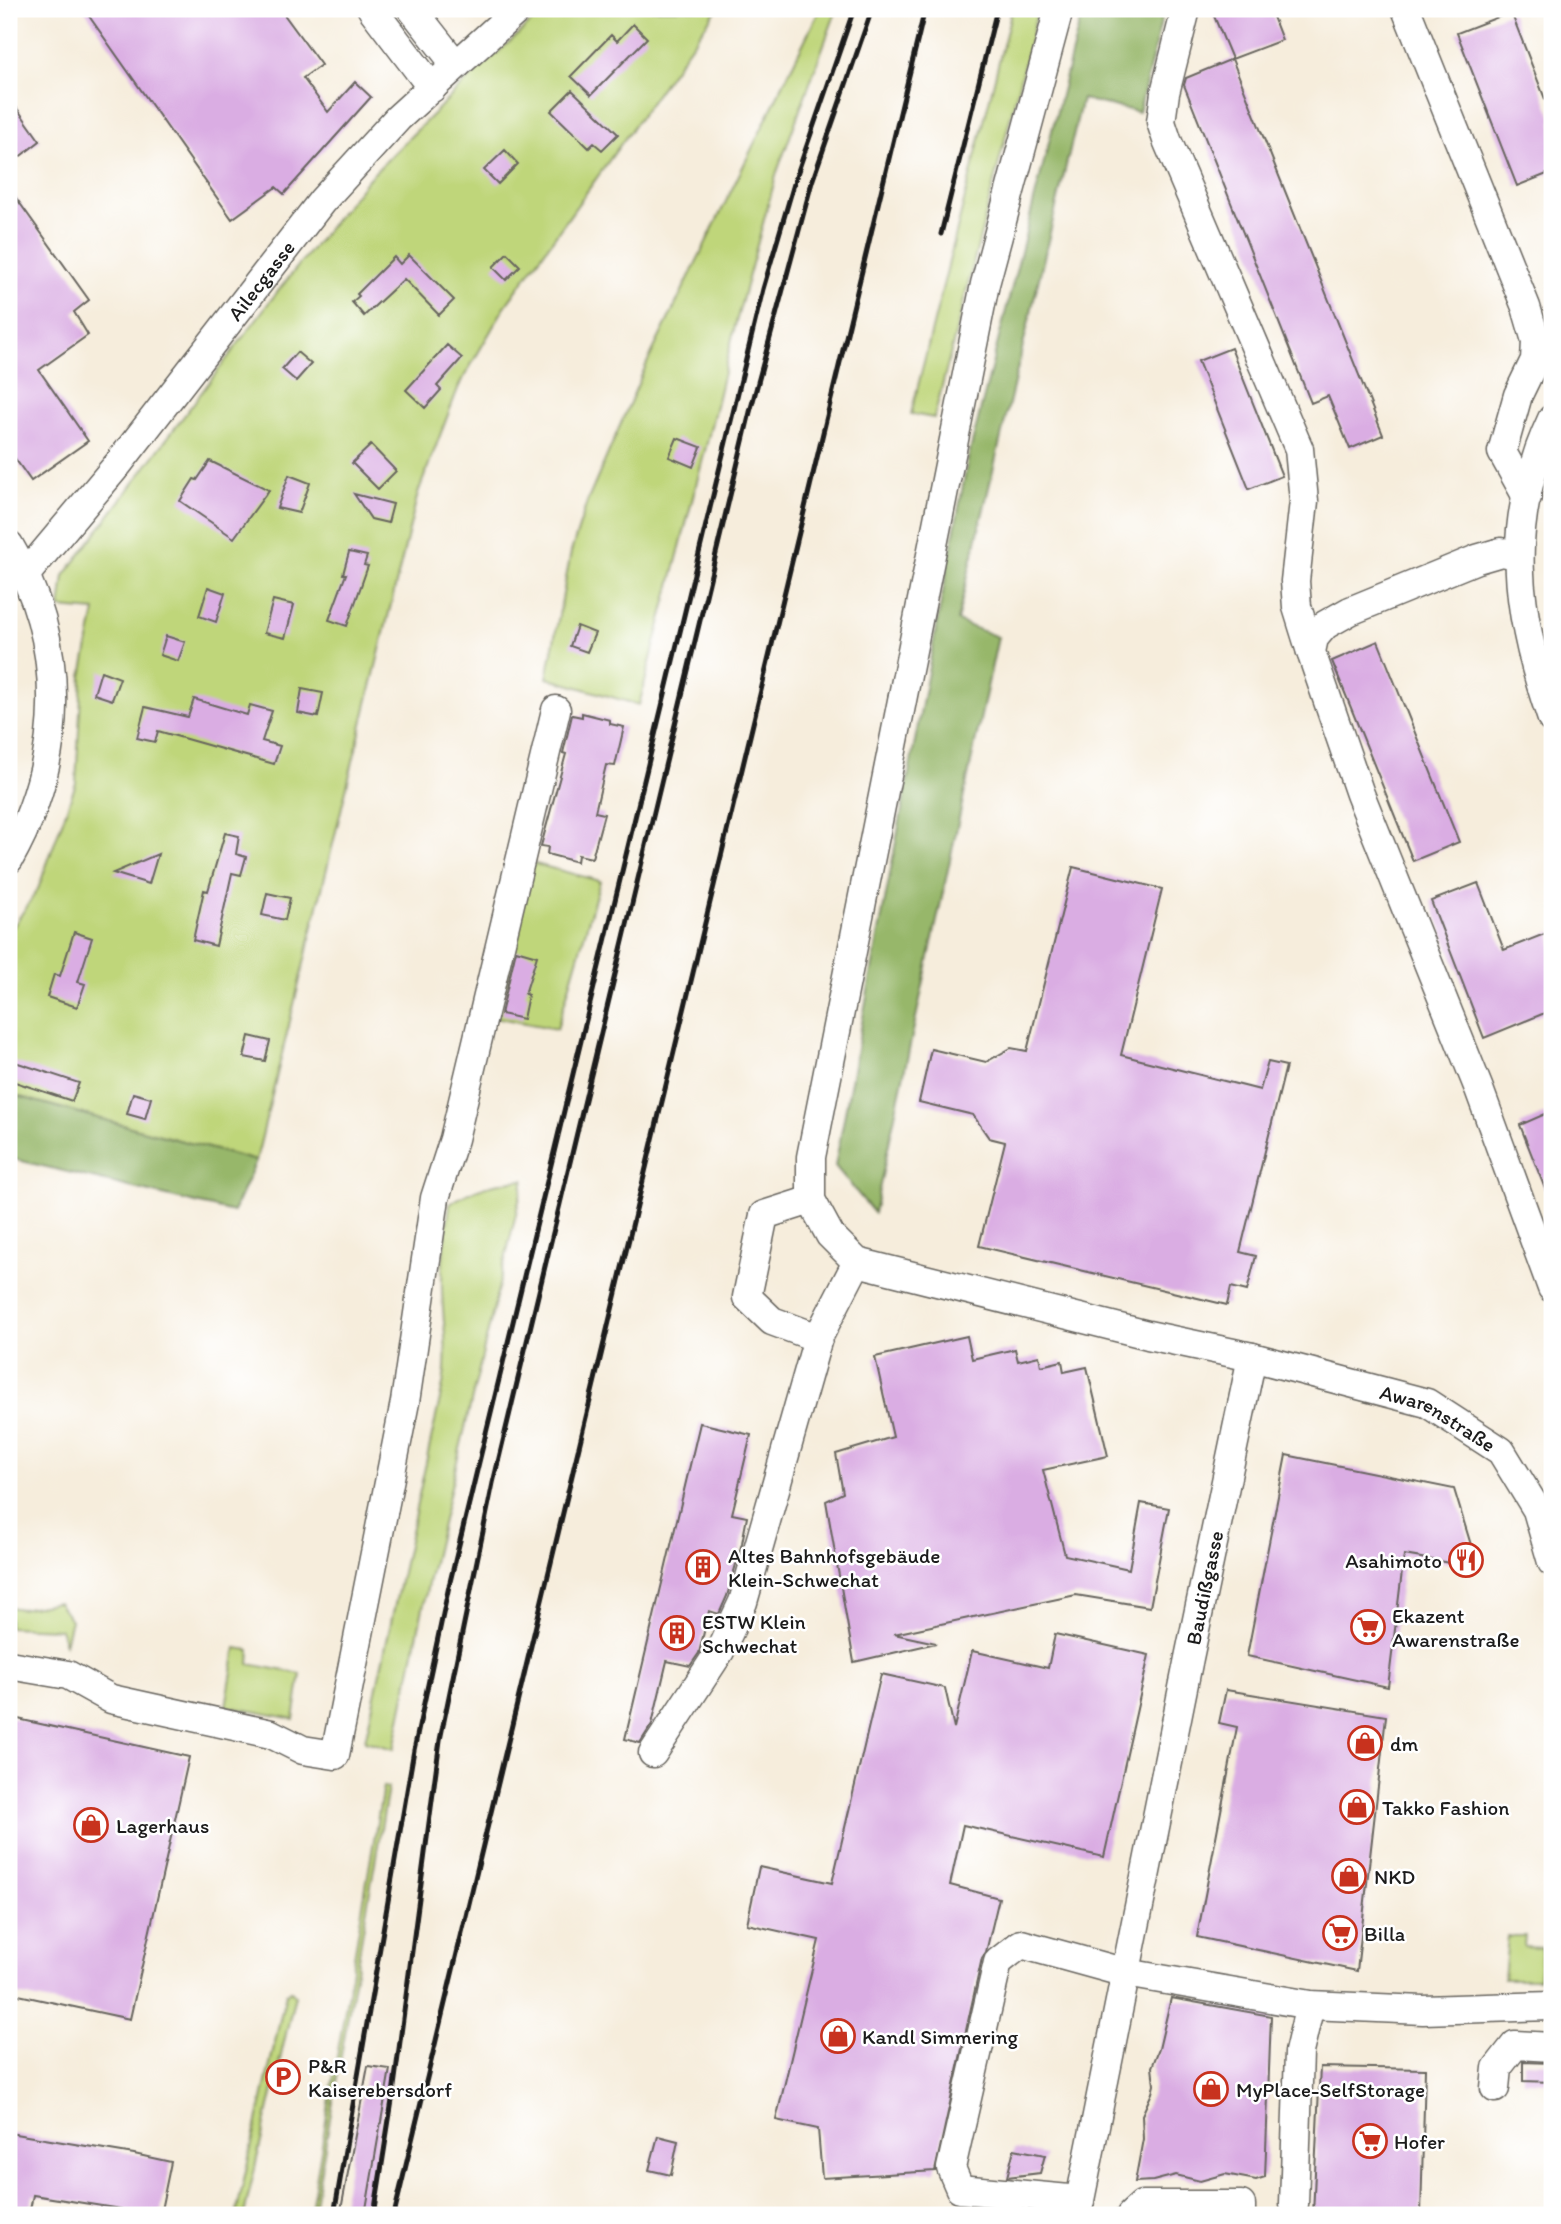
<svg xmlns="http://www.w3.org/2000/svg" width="1561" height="2224" viewBox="0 0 1561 2224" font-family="Itim,sans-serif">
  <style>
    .green { fill: #bfd67a; stroke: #6e794b; stroke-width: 2 }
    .forest { fill: #97b76a; stroke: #5a6a43; stroke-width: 2 }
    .building { fill: #daade3 }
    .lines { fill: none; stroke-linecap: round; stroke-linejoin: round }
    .minor-casing { stroke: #68655f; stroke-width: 31 }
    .minor { stroke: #fff; stroke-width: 28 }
    .rail { stroke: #1c1c1c; stroke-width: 5 }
    .labels { text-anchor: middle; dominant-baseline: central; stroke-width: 5; stroke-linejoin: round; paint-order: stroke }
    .street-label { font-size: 21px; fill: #1c1c1c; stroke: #fff }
    .poi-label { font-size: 21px; fill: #1c1c1c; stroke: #fff; text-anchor: start }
  </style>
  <rect width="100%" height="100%" fill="#fff"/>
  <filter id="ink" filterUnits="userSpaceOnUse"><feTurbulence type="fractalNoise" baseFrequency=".0143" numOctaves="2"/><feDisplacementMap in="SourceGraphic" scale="14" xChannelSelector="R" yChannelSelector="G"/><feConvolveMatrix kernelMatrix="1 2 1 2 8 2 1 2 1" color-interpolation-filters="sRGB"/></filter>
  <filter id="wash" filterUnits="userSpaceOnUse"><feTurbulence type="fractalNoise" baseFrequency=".00686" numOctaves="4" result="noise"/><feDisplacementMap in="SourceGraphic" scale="28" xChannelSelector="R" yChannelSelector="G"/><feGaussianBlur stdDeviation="1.57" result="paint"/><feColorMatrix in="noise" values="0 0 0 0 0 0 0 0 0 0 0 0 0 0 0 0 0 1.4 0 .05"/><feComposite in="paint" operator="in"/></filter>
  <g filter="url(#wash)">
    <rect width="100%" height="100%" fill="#f6eddc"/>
    <path class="green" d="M 546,9 L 717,9 L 504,308 L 459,386 L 418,493 L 256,1161 L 9,1094 L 9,933 L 38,889 L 76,783 L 82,676 L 95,611 L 60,608 L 64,576 L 270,301 L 368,179 L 462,85 Z
      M 820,9 L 837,9 L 777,172 L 735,326 L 707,443 L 639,705 L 547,678 L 571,552 L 587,502 L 647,363 Z
      M 1012,9 L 1038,9 L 934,418 L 911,414 Z
      M 524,861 L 600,881 L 557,1029 L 489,1016 Z
      M 524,1180 L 429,1579 L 394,1749 L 365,1741 L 443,1385 C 449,1350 443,1325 442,1291 C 441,1262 446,1232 450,1204 C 474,1187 496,1182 524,1180 Z
      M 58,1602 L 71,1620 L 65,1644 L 60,1629 L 9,1627 L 9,1607 L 21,1609 Z
      M 236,1648 L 250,1650 L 249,1664 L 301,1674 L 294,1719 L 226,1706 Z
      M 383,1787 L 388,1788 L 313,2215 L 310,2215 Z
      M 1508,1936 L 1525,1936 L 1524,1947 L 1542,1948 L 1539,1979 L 1504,1979 Z
      M 291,1991 L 295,1995 L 244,2215 L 236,2215 L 286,1993 Z"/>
    <path class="forest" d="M 1083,9 L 1164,9 L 1139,112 L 1082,99 L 957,621 L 998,637 L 874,1213 L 835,1166 L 968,459 Z
      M 9,1094 L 256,1161 L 233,1212 L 9,1158 Z"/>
    <g id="blocks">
      <path class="building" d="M 84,9 L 280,9 L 321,65 L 303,78 L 328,112 L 355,82 L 371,97 L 284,194 L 276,187 L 232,219 Z
        M 1211,9 L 1270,9 L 1282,40 L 1232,59 Z
        M 1511,12 L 1552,117 L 1552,172 L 1517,186 L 1457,33 Z
        M 633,24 L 647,38 L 591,95 L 571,76 L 611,35 L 617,41 Z
        M 1232,59 L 1383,435 L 1350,449 L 1328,396 L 1311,403 L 1184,85 L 1186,78 Z
        M 572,90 L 618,134 L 602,150 L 594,143 L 589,148 L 551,111 Z
        M 9,97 L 40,141 L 9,165 Z
        M 505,150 L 518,164 L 498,184 L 484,170 Z
        M 9,188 L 89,300 L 74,312 L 88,335 L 39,370 L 88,441 L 31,481 L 9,450 Z
        M 507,253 L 520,266 L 506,280 L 493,267 Z
        M 409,255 L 454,300 L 439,315 L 404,279 L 364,316 L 352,302 L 359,296 L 357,294 L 394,257 L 400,264 Z
        M 447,345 L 462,358 L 437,386 L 441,390 L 425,408 L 406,390 Z
        M 1231,348 L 1282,476 L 1249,489 L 1198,361 Z
        M 297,352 L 311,364 L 296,381 L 282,369 Z
        M 677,438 L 701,447 L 693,467 L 669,457 Z
        M 371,445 L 396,471 L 378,489 L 352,463 Z
        M 210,461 L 269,490 L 234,538 L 180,501 L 194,479 L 197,480 Z
        M 289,475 L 310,483 L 299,513 L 277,508 Z
        M 354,494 L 393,504 L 388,523 L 371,519 Z
        M 349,552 L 367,556 L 364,565 L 368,566 L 347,626 L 329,620 L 346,574 L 343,574 Z
        M 208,587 L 225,593 L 216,622 L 199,616 Z
        M 273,600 L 294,605 L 285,638 L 264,633 Z
        M 577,626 L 595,633 L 587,652 L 570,646 Z
        M 166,636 L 185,642 L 178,661 L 160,655 Z
        M 1378,641 L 1459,842 L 1413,861 L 1332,661 Z
        M 101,671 L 120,678 L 112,700 L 94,694 Z
        M 302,689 L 323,693 L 318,717 L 298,713 Z
        M 194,699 L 247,715 L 250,705 L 272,711 L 262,741 L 280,746 L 274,764 L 158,731 L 155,742 L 137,738 L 145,707 L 188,717 Z
        M 582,713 L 610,720 L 610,724 L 624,727 L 615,766 L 606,765 L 595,812 L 604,814 L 592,858 L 578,855 L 577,862 L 547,854 L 548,847 L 541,846 L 566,754 L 563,753 L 572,715 L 582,717 Z
        M 225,833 L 239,836 L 236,854 L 246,857 L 241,875 L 232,873 L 216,946 L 193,940 L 204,890 L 208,891 Z
        M 158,854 L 149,884 L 113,873 Z
        M 1073,867 L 1162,889 L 1121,1055 L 1260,1090 L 1268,1062 L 1286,1066 L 1240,1252 L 1256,1256 L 1247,1291 L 1231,1287 L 1227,1305 L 979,1246 L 1005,1142 L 989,1138 L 973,1115 L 919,1102 L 931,1049 L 986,1062 L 1011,1048 L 1027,1051 Z
        M 1478,883 L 1504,950 L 1552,931 L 1552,1010 L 1484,1038 L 1431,901 Z
        M 267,893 L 290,898 L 285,920 L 262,915 Z
        M 74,932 L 92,938 L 78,982 L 85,984 L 77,1007 L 47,997 L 54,974 L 60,976 Z
        M 516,950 L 537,956 L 525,994 L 528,995 L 523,1019 L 501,1014 Z
        M 249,1036 L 270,1041 L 265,1061 L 244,1057 Z
        M 9,1060 L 79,1083 L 72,1101 L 9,1080 Z
        M 133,1093 L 151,1098 L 145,1119 L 127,1114 Z
        M 1552,1111 L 1552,1204 L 1551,1204 L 1520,1125 Z
        M 967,1336 L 972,1359 L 1015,1349 L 1018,1361 L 1039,1356 L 1041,1366 L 1062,1361 L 1064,1372 L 1087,1367 L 1108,1456 L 1043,1470 L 1065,1555 L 1129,1569 L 1141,1503 L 1169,1508 L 1150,1607 L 1076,1595 L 894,1634 L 936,1643 L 854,1662 L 826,1501 L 843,1493 L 836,1454 L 893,1437 L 875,1357 Z
        M 700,1423 L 751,1435 L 732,1514 L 747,1517 L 742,1543 L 727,1596 L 719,1614 L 709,1611 L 699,1653 L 690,1666 L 667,1661 L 652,1724 L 640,1743 L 625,1739 Z
        M 1286,1455 L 1454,1489 L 1478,1568 L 1404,1555 L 1388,1687 L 1247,1656 Z
        M 1055,1634 L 1149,1655 L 1104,1857 L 963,1825 L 950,1885 L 999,1898 L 986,1952 L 982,1958 L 935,2171 L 822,2178 L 818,2129 L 776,2120 L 819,1940 L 747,1924 L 759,1867 L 832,1883 L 881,1674 L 945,1688 L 954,1728 L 972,1651 L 1048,1668 Z
        M 1226,1690 L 1386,1716 L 1357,1971 L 1197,1937 L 1237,1727 L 1219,1723 Z
        M 9,1717 L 189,1757 L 130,2019 L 9,1993 Z
        M 1171,1998 L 1271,2016 L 1265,2177 L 1256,2180 L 1225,2174 L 1200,2181 L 1176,2175 L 1153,2181 L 1135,2182 L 1143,2139 L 1142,2115 L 1152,2093 L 1154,2085 L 1152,2067 L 1159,2049 Z
        M 1523,2062 L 1552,2063 L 1552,2082 L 1523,2081 Z
        M 368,2066 L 390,2069 L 365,2215 L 340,2215 Z
        M 1320,2067 L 1425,2069 L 1421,2215 L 1313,2215 Z
        M 9,2133 L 134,2154 L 171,2162 L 160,2215 L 120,2215 L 121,2209 L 33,2195 L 29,2215 L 9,2214 Z
        M 658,2136 L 678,2141 L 671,2175 L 649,2170 Z
        M 1014,2149 L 1045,2155 L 1040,2173 L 1007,2177 Z"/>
    </g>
  </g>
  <g filter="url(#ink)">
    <use href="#blocks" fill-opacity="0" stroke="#68655f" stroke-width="2"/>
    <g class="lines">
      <g class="minor-casing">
        <g id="minor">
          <path d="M 372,9 L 432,88"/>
          <path d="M 412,9 L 456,65"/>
          <path id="s1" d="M 1059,9 L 985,284 L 811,1157 L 811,1200 L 830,1235 L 857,1262 L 1148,1335 L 1252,1357 L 1427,1403 L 1501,1451 L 1537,1510 L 1552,1562"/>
          <path d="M 1186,9 L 1165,93 L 1161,122 L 1167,140 L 1299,449 L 1304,501 L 1295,581 L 1297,607 L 1311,652"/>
          <path d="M 1406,9 L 1526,307 L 1536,341 L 1535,360 L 1518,395 L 1502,452 L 1527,497"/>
          <path d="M 1552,419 C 1503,524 1515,613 1552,719"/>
          <path d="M 9,545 C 68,643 65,760 9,859"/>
          <path d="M 1518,555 L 1501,552 L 1477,559 L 1350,611 L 1325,625 L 1314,638 L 1311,652 L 1360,794 L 1479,1089 L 1552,1288"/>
          <path id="s2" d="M 26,574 L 119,463 L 322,201 L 398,118 L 518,9"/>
          <path d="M 811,1200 L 764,1215 L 747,1297 L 772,1321 L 818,1338"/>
          <path d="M 9,1665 L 68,1675 L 111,1699 L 271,1734 L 303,1750 L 335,1755 L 405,1402 L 435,1198 L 454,1139 L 556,710"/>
          <path d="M 653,1753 L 720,1651 L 743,1602 L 818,1338 L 857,1262"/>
          <path d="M 1495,2088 L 1497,2068 L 1515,2045 L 1552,2047"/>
          <path d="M 1080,2200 L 960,2189 L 951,2168 L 998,1962 L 1021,1944 L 1126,1973 L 1310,2005 L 1423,2010 L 1552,2006"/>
          <path d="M 1294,2204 L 1299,2052 L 1310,2005"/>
          <path id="s3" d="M 1077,2215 L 1189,1658 L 1252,1357"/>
          <path d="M 1131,2215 L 1142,2205 L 1241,2205 L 1241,2215"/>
        </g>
      </g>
      <use href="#minor" class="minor"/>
      <path class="rail" d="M 941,234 L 997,9
        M 334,2215 L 414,1750 L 449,1586 L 763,289 L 796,177 L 853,12
        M 374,2215 L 393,2094 L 440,1740 L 493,1483 L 750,412 L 812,182 L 869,18
        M 394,2215 L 925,9"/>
    </g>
  </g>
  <defs>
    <g id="restaurant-ring" transform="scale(1.75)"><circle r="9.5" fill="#fff" stroke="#c8321e" stroke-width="1.5"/><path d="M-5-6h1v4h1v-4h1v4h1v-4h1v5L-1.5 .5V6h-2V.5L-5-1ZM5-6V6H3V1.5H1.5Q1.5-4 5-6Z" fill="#c8321e"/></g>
    <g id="building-ring" transform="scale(1.75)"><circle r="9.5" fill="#fff" stroke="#c8321e" stroke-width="1.5"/><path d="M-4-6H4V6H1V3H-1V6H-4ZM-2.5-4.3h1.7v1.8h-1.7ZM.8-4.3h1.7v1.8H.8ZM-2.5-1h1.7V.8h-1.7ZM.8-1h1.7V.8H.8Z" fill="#c8321e"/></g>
    <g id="supermarket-ring" transform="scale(1.75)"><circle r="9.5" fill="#fff" stroke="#c8321e" stroke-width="1.5"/><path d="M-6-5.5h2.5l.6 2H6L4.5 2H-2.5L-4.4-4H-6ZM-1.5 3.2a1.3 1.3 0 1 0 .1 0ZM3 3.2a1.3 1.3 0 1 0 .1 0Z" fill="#c8321e"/></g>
    <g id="shop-ring" transform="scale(1.75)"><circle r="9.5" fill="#fff" stroke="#c8321e" stroke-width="1.5"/><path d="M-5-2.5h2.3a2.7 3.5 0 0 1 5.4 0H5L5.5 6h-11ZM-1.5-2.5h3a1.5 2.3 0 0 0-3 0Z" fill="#c8321e"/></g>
    <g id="parking-ring" transform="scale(1.75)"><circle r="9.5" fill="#fff" stroke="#c8321e" stroke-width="1.5"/><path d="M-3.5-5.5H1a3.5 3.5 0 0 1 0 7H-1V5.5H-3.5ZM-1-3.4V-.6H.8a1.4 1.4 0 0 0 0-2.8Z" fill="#c8321e"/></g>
  </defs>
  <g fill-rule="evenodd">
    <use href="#restaurant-ring" x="1466" y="1560"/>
    <use href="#building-ring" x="703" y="1567"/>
    <use href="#supermarket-ring" x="1368" y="1627"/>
    <use href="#building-ring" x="677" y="1633"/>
    <use href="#shop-ring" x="1365" y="1743"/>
    <use href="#shop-ring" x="1357" y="1807"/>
    <use href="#shop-ring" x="91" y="1825"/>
    <use href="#shop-ring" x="1349" y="1876"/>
    <use href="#supermarket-ring" x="1340" y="1933"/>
    <use href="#shop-ring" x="838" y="2036"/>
    <use href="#parking-ring" x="283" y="2077"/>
    <use href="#shop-ring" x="1211" y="2089"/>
    <use href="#supermarket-ring" x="1370" y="2141"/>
  </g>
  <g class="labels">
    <g class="street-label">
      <text stroke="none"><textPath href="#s2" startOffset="376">Ailecgasse</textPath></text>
      <text stroke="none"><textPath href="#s1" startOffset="1899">Awarenstraße</textPath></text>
      <text stroke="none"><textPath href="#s3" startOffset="640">Baudißgasse</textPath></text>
    </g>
    <g class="poi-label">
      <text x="728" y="1555">Altes Bahnhofsgebäude<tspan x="728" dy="24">Klein-Schwechat</tspan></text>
      <text x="1442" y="1560" text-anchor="end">Asahimoto</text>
      <text x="1392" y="1615">Ekazent<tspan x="1392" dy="24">Awarenstraße</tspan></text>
      <text x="702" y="1621">ESTW Klein<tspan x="702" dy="24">Schwechat</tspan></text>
      <text x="1390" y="1743">dm</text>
      <text x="1382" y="1807">Takko Fashion</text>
      <text x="116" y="1825">Lagerhaus</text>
      <text x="1374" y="1876">NKD</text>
      <text x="1364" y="1933">Billa</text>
      <text x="862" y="2036">Kandl Simmering</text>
      <text x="308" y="2065">P&amp;R<tspan x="308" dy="24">Kaiserebersdorf</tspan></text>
      <text x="1236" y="2089">MyPlace-SelfStorage</text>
      <text x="1394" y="2141">Hofer</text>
    </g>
  </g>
  <rect width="1561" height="2224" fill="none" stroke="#fff" stroke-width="35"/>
</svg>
